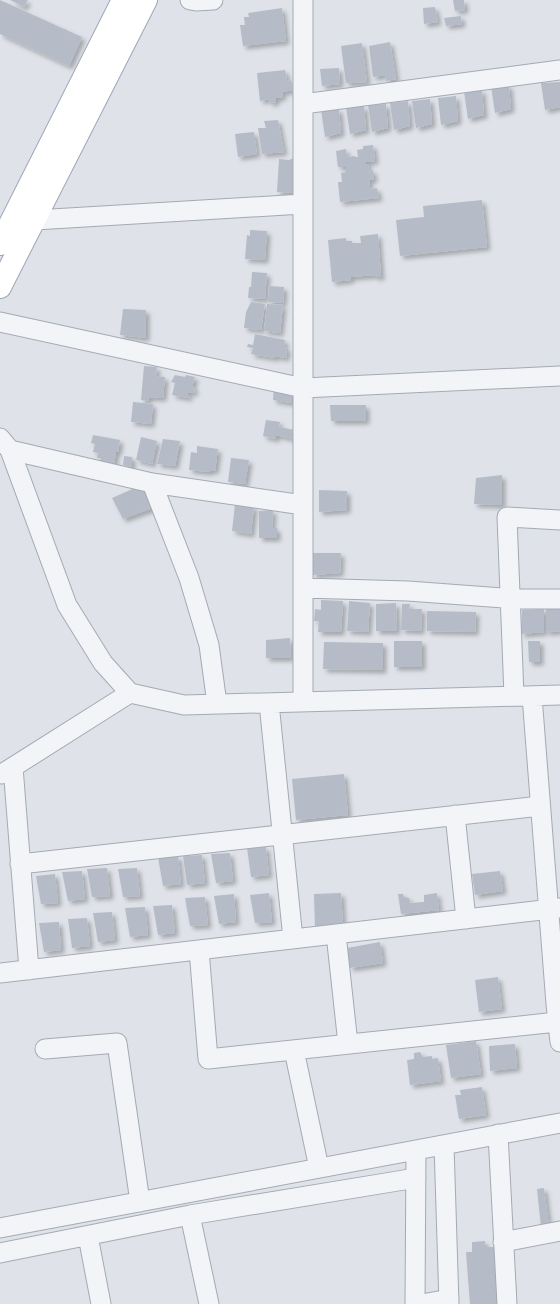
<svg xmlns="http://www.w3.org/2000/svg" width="560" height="1304" viewBox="0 0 560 1304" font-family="Manrope,sans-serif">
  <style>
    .building { fill: #b5bcc7; filter: url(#shadow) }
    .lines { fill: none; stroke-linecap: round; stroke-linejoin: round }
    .minor-casing { stroke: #a4aab4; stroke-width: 21 }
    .major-casing { stroke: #9da7b6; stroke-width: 24 }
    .minor { stroke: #f2f4f7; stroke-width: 19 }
    .major { stroke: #fff; stroke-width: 22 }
  </style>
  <defs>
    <filter id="shadow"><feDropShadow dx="3.5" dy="3.5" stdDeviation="2" flood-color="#0004"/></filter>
  </defs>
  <rect width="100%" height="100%" fill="#dfe3e9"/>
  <path class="building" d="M 0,0 L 82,37 L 69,66 L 0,34 Z
    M 10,0 L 28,0 L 24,7 Z
    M 453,0 L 464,0 L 465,10 L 455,11 Z
    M 435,7 L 438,22 L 424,24 L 423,8 Z
    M 282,8 L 286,41 L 243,46 L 240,25 L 245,25 L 244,17 L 249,17 L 248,13 Z
    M 461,16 L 462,24 L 446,26 L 444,18 Z
    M 390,42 L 396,79 L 386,81 L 385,75 L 373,77 L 369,46 Z
    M 362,43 L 367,82 L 346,83 L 341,46 Z
    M 339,68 L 340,84 L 322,86 L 320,69 Z
    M 285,70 L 287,81 L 291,80 L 293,90 L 282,92 L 283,97 L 276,98 L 276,102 L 270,103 L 269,99 L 260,101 L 257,73 Z
    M 560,82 L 560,107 L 545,110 L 541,83 Z
    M 509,85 L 511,109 L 495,113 L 491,86 Z
    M 482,90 L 484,115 L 468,119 L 464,92 Z
    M 456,96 L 458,121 L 441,125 L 438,98 Z
    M 430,99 L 432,124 L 416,128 L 412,101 Z
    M 408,101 L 410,126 L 394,130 L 390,103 Z
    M 386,104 L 388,128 L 372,132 L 368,105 Z
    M 364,106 L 366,130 L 350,134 L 346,108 Z
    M 339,109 L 341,133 L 325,137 L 321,110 Z
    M 278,120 L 284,152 L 262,154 L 258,128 L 266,128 L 264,121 Z
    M 254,132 L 257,154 L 238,157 L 235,134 Z
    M 373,145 L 375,161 L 366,162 L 366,164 L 368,164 L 369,171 L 373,170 L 374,179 L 369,180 L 370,189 L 377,188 L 379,198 L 340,202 L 338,182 L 342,182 L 341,173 L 346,172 L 346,167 L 338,167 L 336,151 L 346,149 L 347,157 L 355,156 L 355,157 L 358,157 L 357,150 L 363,149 L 363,146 Z
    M 296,157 L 294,193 L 277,192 L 279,159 L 289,160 Z
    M 482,200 L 487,247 L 400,256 L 396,220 L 424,217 L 423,206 Z
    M 250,230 L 267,231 L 265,260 L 245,259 L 247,235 L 250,236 Z
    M 378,234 L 381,277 L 375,277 L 375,275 L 350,277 L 351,280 L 332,282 L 328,240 L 346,238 L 346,241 L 352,241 L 352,243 L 361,243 L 360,236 Z
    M 252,272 L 267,273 L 265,299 L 248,298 L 249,287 L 251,287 Z
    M 269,286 L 284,287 L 283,303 L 268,302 Z
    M 251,302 L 265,304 L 261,330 L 244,328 L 246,312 Z
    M 267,304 L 283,305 L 280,333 L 264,331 Z
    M 123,309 L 146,310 L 146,338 L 120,335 Z
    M 255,334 L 285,340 L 284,347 L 287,348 L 286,358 L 275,356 L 275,358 L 251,354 L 253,348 L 247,347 L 248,344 L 253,345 Z
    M 144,366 L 157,367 L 156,376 L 165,377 L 163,398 L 149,397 L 148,401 L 141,400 Z
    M 175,375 L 185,377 L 186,375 L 195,377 L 192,387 L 195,388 L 194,393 L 188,392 L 187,395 L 190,395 L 189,398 L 172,395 L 175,383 L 171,382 Z
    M 274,387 L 292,390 L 292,403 L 273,400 Z
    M 133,402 L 153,404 L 151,424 L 131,422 Z
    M 330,405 L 366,405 L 366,421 L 331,421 Z
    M 266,420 L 280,422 L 279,427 L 295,430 L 294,439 L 276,435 L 276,439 L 263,436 Z
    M 93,435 L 120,440 L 118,452 L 116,452 L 114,465 L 100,462 L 101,458 L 97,458 L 98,453 L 93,452 L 95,444 L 91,443 Z
    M 141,437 L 157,441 L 152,464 L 136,460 Z
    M 163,439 L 180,441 L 175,466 L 157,464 Z
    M 197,446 L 218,449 L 215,471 L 211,470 L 209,472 L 189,470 L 191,452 L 197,453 Z
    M 124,456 L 132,457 L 132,467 L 123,465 Z
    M 231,458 L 249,460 L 245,484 L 228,482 Z
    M 502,475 L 502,505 L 474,504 L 476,478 Z
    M 146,483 L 158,506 L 123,519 L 112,498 Z
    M 319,490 L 347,491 L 347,510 L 319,512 Z
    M 235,504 L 254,506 L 251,534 L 232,531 Z
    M 273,510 L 272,528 L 277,528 L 277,538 L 259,538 L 259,511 Z
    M 312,553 L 341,553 L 340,573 L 313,575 Z
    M 321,600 L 343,601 L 341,632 L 318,632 L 319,621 L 314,621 L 315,609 L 321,610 Z
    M 349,601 L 370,603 L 368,632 L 347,631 Z
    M 396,603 L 397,631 L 376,631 L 376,604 Z
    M 402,604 L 410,604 L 409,609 L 422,609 L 421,631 L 401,630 Z
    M 560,608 L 560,631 L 546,632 L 546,609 Z
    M 544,609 L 544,632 L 521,634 L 522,610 Z
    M 427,611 L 476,612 L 475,632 L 427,631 Z
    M 290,638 L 291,658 L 266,658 L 266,640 Z
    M 394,641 L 422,641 L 422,667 L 394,667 Z
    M 528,641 L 540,641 L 540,662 L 529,662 Z
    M 324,642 L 383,643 L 383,670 L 323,669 Z
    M 344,774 L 348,815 L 296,820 L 292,779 Z
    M 266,847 L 269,875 L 251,877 L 247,848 Z
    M 230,853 L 233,881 L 216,883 L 211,854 Z
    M 202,855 L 205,883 L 187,885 L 183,856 Z
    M 178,856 L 181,884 L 163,886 L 158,857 Z
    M 107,868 L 110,896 L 92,897 L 87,869 Z
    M 137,868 L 140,896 L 123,897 L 118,869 Z
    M 82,871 L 85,899 L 68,901 L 62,872 Z
    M 500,871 L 503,891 L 475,895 L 472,874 Z
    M 55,874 L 58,903 L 41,904 L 36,876 Z
    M 269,893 L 272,922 L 255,923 L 250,895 Z
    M 341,893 L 343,926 L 315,928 L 314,894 Z
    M 437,893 L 439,910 L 401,914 L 398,894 L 403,894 L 404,897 L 409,898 L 409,903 L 424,902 L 424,895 Z
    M 234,894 L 236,922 L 219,924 L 214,896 Z
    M 205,897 L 208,925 L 190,926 L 185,898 Z
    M 172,905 L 175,933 L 158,935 L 153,906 Z
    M 145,907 L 148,935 L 130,937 L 125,908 Z
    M 112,912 L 115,940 L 98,942 L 93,913 Z
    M 87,918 L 90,946 L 72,948 L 68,919 Z
    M 59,922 L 61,950 L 44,952 L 39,923 Z
    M 380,942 L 383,963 L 350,968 L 347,948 Z
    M 498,977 L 502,1009 L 479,1012 L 475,980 Z
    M 476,1041 L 481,1074 L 451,1078 L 446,1045 Z
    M 515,1044 L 517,1068 L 490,1071 L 489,1046 Z
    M 420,1052 L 423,1057 L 432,1056 L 432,1059 L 438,1058 L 441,1081 L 410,1085 L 407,1060 L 414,1059 L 414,1053 Z
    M 482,1087 L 486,1115 L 459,1119 L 455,1095 L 461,1095 L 460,1090 Z
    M 544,1188 L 549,1226 L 541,1227 L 537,1189 Z
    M 485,1241 L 485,1247 L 495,1247 L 499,1304 L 470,1304 L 466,1252 L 472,1252 L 472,1242 Z"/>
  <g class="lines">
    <g class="minor-casing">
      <path id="minor" d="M 190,0 L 196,1 L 213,0
        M 303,0 L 303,702
        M 303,104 L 560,70
        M 35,220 L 303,204
        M 0,322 L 303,388 L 560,376
        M 0,438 L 10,450 L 67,605 L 103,663 L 130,693 L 184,705 L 560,695
        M 10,450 L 152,483 L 303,505
        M 152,483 L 189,578 L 209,645 L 217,704
        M 303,588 L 408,591 L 518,599 L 560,599
        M 514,696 L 507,517 L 560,520
        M 532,696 L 556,1004 L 560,1042
        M 269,703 L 293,939
        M 13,767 L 29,970
        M 2,774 L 130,693
        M 455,815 L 466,919
        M 20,864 L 540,806
        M 336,934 L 348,1044
        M 199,950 L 208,1059 L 557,1022
        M 0,973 L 560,908
        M 45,1049 L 117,1043 L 140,1202
        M 294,1050 L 319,1168
        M 498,1134 L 507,1304
        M 444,1145 L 449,1304
        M 190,1215 L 209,1304
        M 0,1228 L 560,1123
        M 88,1236 L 101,1304
        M 503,1242 L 560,1231
        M 0,1253 L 190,1215 L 416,1178
        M 415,1304 L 416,1150
        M 422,1304 L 449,1299"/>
    </g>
    <g class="major-casing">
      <path id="major" d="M 0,244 L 123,0
        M 0,287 L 146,0"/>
    </g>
    <use href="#minor" class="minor"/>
    <use href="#major" class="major"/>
  </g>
</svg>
